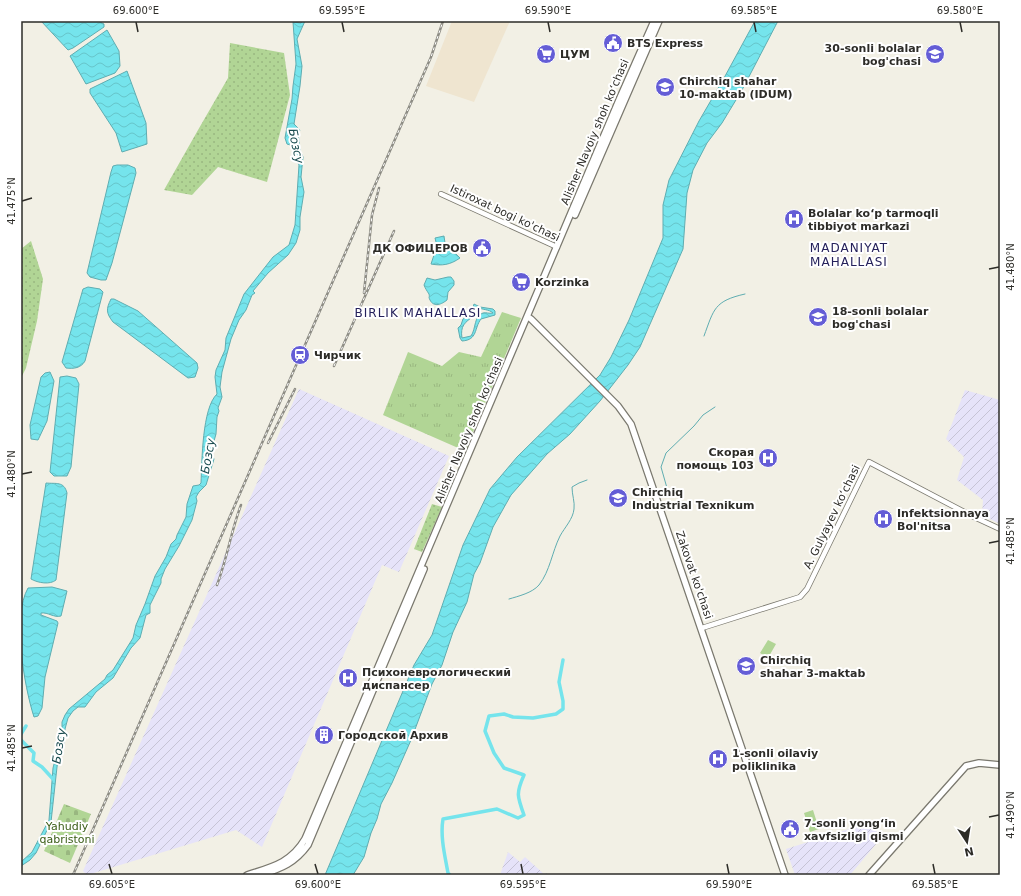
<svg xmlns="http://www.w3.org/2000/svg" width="1021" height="896" viewBox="0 0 1021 896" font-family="'DejaVu Sans',sans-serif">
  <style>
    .commercial { fill: #efe5d0 }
    .industrial { fill: url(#industrial-furrows) }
    .grass { fill: url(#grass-dots) }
    .cemetery { fill: url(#cemetery-stones) }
    .park { fill: url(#park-tufts) }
    .pitch { fill: #b1d595 }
    .water { fill: url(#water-waves); stroke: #5fadb1; fill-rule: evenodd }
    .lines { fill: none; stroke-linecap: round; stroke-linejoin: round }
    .stream { stroke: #5fadb1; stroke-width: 1 }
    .canal { stroke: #75e4ec; stroke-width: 3.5 }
    .minor-casing { stroke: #7a786e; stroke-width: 6 }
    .major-casing { stroke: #7a786e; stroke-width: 8 }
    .minor { stroke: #fff; stroke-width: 4.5 }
    .major { stroke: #fff; stroke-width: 5.5 }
    .rail-casing { stroke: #8d8c84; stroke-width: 2.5 }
    .rail { stroke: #fff; stroke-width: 1; stroke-dasharray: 3; stroke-linecap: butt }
    .ticks { fill: none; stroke: #2d2c28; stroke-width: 1.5 }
    .labels { text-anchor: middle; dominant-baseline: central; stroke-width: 4; stroke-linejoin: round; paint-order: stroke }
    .poi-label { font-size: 11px; font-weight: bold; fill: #2d2c28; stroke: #fff; text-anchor: start }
    .street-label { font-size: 11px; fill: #2d2c28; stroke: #fff }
    .park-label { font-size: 11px; fill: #395c15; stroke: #fff }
    .water-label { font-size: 12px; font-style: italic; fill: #184a4e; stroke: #fff }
    .neighbourhood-label { font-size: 12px; letter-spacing: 1px; fill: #25215b; stroke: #fff }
    .neatline { fill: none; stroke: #2d2c28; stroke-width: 1.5 }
    .ticks-label { font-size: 10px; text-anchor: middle; fill: #2d2c28 }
  </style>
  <defs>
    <pattern id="industrial-furrows" width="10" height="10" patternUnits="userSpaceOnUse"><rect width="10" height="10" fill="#e6e3f9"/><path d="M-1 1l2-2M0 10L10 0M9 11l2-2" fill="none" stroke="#c6c3d5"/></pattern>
    <pattern id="grass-dots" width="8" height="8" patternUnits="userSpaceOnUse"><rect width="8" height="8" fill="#b1d595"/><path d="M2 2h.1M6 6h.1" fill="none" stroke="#99b780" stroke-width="1.8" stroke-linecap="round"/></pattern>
    <pattern id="cemetery-stones" width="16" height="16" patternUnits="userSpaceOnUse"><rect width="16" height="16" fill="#b1d595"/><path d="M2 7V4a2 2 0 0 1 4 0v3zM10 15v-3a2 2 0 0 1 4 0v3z" fill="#99b780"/></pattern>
    <pattern id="park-tufts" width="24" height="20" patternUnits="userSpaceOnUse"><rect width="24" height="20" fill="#b1d595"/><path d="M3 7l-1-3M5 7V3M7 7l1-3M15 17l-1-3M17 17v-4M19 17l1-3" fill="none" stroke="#99b780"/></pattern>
    <pattern id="water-waves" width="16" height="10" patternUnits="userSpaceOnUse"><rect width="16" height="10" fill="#75e4ec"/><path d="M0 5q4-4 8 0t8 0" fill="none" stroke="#66c4ca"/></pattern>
  </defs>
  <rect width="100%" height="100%" fill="#f2f0e5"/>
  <path class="commercial" d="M 452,21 L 510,21 L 474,102 L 426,86 Z"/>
  <path class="industrial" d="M 299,389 L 449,456 L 399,572 L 382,565 L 262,847 L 236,830 L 87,875 L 83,871 Z
    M 965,390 L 1000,400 L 1000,524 L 982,515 L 983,500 L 957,480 L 964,457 L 946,439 Z
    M 868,823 L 882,837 L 850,875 L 795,875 L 786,849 Z
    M 508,852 L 520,862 L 525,857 L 544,874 L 546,873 L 548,875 L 500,875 Z"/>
  <path class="grass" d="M 230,43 L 284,53 L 290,95 L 267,182 L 218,167 L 192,195 L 164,190 L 198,130 L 228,78 Z
    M 31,241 L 43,279 L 37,321 L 26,368 L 21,378 L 21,249 Z
    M 432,504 L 442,507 L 422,552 L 414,549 Z"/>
  <path class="cemetery" d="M 64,804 L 91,814 L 70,863 L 44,851 Z"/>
  <path class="park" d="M 502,312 L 521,318 L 465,451 L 383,415 L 408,352 L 442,366 L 459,352 L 481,357 Z"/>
  <path class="pitch" d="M 768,640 L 776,644 L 768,658 L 760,653 Z
    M 813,810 L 819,829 L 810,832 L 804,813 Z"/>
  <path class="water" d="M 41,21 L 98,21 L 104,24 L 104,27 L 73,48 L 68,50 Z
    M 302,21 L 305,21 L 297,39 L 302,66 L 300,86 L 294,124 L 300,130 L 298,133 L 300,150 L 303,157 L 301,177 L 304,192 L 300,217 L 300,230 L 296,243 L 288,255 L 268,273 L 253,291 L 255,293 L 252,295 L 246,310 L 239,320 L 231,339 L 222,372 L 220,387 L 222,397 L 218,408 L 219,411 L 217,417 L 216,434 L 212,448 L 212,455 L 214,459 L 206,485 L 199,492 L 196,497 L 197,501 L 192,520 L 179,546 L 165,569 L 161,579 L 161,583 L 150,605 L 150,613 L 146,615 L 140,638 L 131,648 L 113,678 L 96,692 L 85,707 L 78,707 L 73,711 L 68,718 L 65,729 L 65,739 L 63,746 L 59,756 L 57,767 L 51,822 L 36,853 L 30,860 L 21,866 L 21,862 L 32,852 L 49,820 L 53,768 L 62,732 L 62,722 L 65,715 L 69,709 L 105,679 L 107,675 L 113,670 L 133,638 L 136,625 L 145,604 L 155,576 L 166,557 L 171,544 L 176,539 L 177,535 L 186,517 L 187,504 L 193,486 L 199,485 L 201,483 C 202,461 202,408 217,394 L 215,377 L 216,370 L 225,350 L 226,338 L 244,294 L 273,257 L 289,245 L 295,225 L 299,165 L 294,153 L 293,146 L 287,144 L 285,138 L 292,99 L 293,86 L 296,64 L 293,22 L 301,23 Z
    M 755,21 L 778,21 L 742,90 L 722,123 L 707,143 L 693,170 L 687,193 L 683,249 L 640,347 L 628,365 L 600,401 L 570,434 L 547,454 L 511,495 L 493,527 L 480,563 L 474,574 L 467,602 L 453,632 L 442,665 L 432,684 L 411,740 L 392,783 L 381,804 L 377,819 L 371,833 L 364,857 L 353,875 L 325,875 L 414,665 L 432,635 L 463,545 L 490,489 L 517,457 L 600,375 L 611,357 L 629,320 L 663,238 L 663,205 L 669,180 L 699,121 L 724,78 Z
    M 107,30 L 119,51 L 120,66 L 115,73 L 86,84 L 70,56 Z
    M 127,71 L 146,123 L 147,144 L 122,152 L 116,133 L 90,93 L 90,89 Z
    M 117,165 L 128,165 L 135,168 L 136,173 L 112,263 L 106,280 L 101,280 L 90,277 L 87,273 L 111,172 L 113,166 Z
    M 444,236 L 445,243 L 460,258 C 450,265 442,266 431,264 L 437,246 L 435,238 Z
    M 448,277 L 451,277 L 454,281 L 454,285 L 448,292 L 447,300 C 442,304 434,308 430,300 C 428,296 430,298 429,294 C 427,291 425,288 424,285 L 427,278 L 435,280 Z
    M 88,287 L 100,289 L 103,292 L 85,361 C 81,368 74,369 66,368 L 62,362 L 83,289 Z
    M 111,299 L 114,299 L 138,311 L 197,363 L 198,368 L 195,377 L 188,378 L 113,322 C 106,313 106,309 111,299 Z
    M 474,304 L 480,307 L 493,309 L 495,311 L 495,315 L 481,319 C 474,328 478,340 462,341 L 460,338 L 458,328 L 461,325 L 463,319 L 471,314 ZM 477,307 C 482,310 489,309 493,313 C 489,314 486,312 483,313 C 474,315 476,329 471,336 L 462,338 C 460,326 465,322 474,316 L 474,312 Z
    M 50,372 L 54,381 L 47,421 L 38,440 L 31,439 L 30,425 L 41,377 L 45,373 Z
    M 67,376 L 76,378 L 79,384 L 71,467 L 67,476 L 54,476 L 50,472 L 60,377 Z
    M 46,483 C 56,484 64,481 67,493 L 56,580 C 50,585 38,583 31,579 Z
    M 52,587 L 67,591 L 61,616 C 54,618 48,612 41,613 L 41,615 L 57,621 L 58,623 L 45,677 L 42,708 L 38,716 L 34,717 C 24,686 12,616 28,588 Z"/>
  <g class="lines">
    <path class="stream" d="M 704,336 C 714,309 714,301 745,294
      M 667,488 L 661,467 L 666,453 L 694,426 L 703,415 L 715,407
      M 509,599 C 519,596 532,593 539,585 C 550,571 552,552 560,536 C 565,527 573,519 574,509 C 575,502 572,495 572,487 L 579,483 L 587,480"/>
    <path class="canal" d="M 21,734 L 26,726
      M 21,740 L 34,753 L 33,761 L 42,767 L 53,779
      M 450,875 L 448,873 C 445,856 440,837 443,819 L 497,809 L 518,818 L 524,815 C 517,796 516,793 524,775 L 504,768 L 494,753 L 485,731 L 489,716 L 504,714 L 513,717 L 533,718 L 556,714 L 563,709 L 563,701 L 559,682 L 563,660"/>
    <g class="minor-casing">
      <path id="minor" d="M 441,194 L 557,247
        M 702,628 L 800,597 L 807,589 L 869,462 L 972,516 L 1000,529"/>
    </g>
    <g class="major-casing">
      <path id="major" d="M 575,215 L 659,21
        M 528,317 L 531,319 L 618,406 L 631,424 L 785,875
        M 247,875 C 272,867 291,863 305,839 L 619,100 L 654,21
        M 261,875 C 282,868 295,863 308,845 L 424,569
        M 869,875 L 966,766 L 979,763 L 1000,765"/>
    </g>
    <use href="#minor" class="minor"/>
    <use href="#major" class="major"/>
    <g class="rail-casing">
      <path id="rail" d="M 364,293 L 372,215 L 379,188
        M 334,366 L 394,231
        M 268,443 L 295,389
        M 217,585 C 227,559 231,531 241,505
        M 73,875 L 382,169 L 431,57 L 443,21"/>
    </g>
    <use href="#rail" class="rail"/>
  </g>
  <path class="ticks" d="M 136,22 L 138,32M 342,22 L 344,32M 548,22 L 550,32M 754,22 L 756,32M 960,22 L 962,32M 22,201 L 32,198M 989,269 L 999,267M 22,474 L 32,472M 989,543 L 999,541M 22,748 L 32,746M 989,817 L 999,815M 109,864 L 112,874M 315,864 L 318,874M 521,864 L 523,874M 727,864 L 729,874M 933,864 L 935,874"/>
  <defs>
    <g id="civic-disc" transform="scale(1)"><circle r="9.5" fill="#645dd6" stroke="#fff"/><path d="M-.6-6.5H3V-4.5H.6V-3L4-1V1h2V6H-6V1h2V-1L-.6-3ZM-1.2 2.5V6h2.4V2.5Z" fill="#fff"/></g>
    <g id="supermarket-disc" transform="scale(1)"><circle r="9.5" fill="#645dd6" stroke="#fff"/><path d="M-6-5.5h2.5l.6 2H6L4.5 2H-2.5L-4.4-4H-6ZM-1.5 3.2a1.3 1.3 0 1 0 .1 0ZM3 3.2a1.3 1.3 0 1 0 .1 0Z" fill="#fff"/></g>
    <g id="school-disc" transform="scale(1)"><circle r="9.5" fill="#645dd6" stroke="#fff"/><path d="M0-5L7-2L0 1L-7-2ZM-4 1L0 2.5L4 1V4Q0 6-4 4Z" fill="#fff"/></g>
    <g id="hospital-disc" transform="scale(1)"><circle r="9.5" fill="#645dd6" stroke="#fff"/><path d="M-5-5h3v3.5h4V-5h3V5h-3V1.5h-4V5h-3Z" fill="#fff"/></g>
    <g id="station-disc" transform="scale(1)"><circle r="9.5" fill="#645dd6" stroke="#fff"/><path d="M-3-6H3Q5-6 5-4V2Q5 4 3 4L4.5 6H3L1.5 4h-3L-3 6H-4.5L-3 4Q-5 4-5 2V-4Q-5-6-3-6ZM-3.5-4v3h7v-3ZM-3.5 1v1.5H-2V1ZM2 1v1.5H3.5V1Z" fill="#fff"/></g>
    <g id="university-disc" transform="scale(1)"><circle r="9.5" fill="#645dd6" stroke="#fff"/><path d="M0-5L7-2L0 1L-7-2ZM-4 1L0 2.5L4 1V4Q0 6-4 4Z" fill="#fff"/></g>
    <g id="building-disc" transform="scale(1)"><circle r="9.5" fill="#645dd6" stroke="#fff"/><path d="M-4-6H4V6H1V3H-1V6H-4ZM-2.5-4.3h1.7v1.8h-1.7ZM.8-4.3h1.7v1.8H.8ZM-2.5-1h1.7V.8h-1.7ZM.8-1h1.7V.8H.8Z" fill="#fff"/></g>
  </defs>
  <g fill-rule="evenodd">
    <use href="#civic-disc" x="613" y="43"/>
    <use href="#supermarket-disc" x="546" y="54"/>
    <use href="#school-disc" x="935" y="54"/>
    <use href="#school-disc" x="665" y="87"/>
    <use href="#hospital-disc" x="794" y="219"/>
    <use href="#civic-disc" x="482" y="248"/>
    <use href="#supermarket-disc" x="521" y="282"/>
    <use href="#school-disc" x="818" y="317"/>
    <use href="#station-disc" x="300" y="355"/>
    <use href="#hospital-disc" x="768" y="458"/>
    <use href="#university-disc" x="618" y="498"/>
    <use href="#hospital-disc" x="883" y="519"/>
    <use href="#school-disc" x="746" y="666"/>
    <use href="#hospital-disc" x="348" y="678"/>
    <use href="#building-disc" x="324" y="735"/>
    <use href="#hospital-disc" x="718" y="759"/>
    <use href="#civic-disc" x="790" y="829"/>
  </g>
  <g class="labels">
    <g class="poi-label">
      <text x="627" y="43">BTS Express</text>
      <text x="921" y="48" text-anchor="end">30-sonli bolalar<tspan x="921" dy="13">bog'chasi</tspan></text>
      <text x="560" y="54">ЦУМ</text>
      <text x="679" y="81">Chirchiq shahar<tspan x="679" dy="13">10-maktab (IDUM)</tspan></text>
      <text x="808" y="213">Bolalar ko‘p tarmoqli<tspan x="808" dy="13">tibbiyot markazi</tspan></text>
      <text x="468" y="248" text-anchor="end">ДК ОФИЦЕРОВ</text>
      <text x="535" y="282">Korzinka</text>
      <text x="832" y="311">18-sonli bolalar<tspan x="832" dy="13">bog'chasi</tspan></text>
      <text x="314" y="355">Чирчик</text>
      <text x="754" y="452" text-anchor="end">Скорая<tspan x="754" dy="13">помощь 103</tspan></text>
      <text x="632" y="492">Chirchiq<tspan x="632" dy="13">Industrial Texnikum</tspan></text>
      <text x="897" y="513">Infektsionnaya<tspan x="897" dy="13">Bol'nitsa</tspan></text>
      <text x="760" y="660">Chirchiq<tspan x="760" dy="13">shahar 3-maktab</tspan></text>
      <text x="362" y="672">Психоневрологический<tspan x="362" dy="13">диспансер</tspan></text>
      <text x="338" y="735">Городской Архив</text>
      <text x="732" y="753">1-sonli oilaviy<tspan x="732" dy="13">poliklinika</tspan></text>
      <text x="804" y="823">7-sonli yong‘in<tspan x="804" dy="13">xavfsizligi qismi</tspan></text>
    </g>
    <g class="street-label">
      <text transform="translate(595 132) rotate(-67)">Alisher Navoiy shoh koʻchasi</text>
      <text transform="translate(505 213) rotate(25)">Istiroxat bogi ko'chasi</text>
      <text transform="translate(469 430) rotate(-67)">Alisher Navoiy shoh koʻchasi</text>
      <text transform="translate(832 517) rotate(-64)">A. Gulyayev ko‘chasi</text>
      <text transform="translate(694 575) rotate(71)">Zakovat ko'chasi</text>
    </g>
    <g class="park-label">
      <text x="67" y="826">Yahudiy<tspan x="67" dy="13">qabristoni</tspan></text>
    </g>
    <g class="water-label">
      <text transform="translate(296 146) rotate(78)">Бозсу</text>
      <text transform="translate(208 456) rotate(-80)">Бозсу</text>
      <text transform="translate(59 746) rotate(-81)">Бозсу</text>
    </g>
    <g class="neighbourhood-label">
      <text x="849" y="248">MADANIYAT<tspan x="849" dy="14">MAHALLASI</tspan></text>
      <text x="418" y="313">BIRLIK MAHALLASI</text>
    </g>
  </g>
  <rect width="1021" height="896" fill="none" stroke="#ffffff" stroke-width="44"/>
  <g transform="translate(967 842) rotate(168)" stroke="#ffffff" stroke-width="3" paint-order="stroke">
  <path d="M0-3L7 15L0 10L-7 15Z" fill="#2d2c28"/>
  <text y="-6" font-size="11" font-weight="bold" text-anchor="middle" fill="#2d2c28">N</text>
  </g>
  <rect x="22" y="22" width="977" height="852" class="neatline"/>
  <g class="ticks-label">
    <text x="136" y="14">69.600°E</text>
    <text x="342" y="14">69.595°E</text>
    <text x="548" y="14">69.590°E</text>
    <text x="754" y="14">69.585°E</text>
    <text x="960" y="14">69.580°E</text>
    <text transform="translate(11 201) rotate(-90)" y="4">41.475°N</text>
    <text transform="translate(1010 267) rotate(-90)" y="4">41.480°N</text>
    <text transform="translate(11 474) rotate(-90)" y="4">41.480°N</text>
    <text transform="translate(1010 541) rotate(-90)" y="4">41.485°N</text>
    <text transform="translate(11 748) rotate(-90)" y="4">41.485°N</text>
    <text transform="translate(1010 815) rotate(-90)" y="4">41.490°N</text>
    <text x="112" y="888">69.605°E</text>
    <text x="318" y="888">69.600°E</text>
    <text x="523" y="888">69.595°E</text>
    <text x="729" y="888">69.590°E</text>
    <text x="935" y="888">69.585°E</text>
  </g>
</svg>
